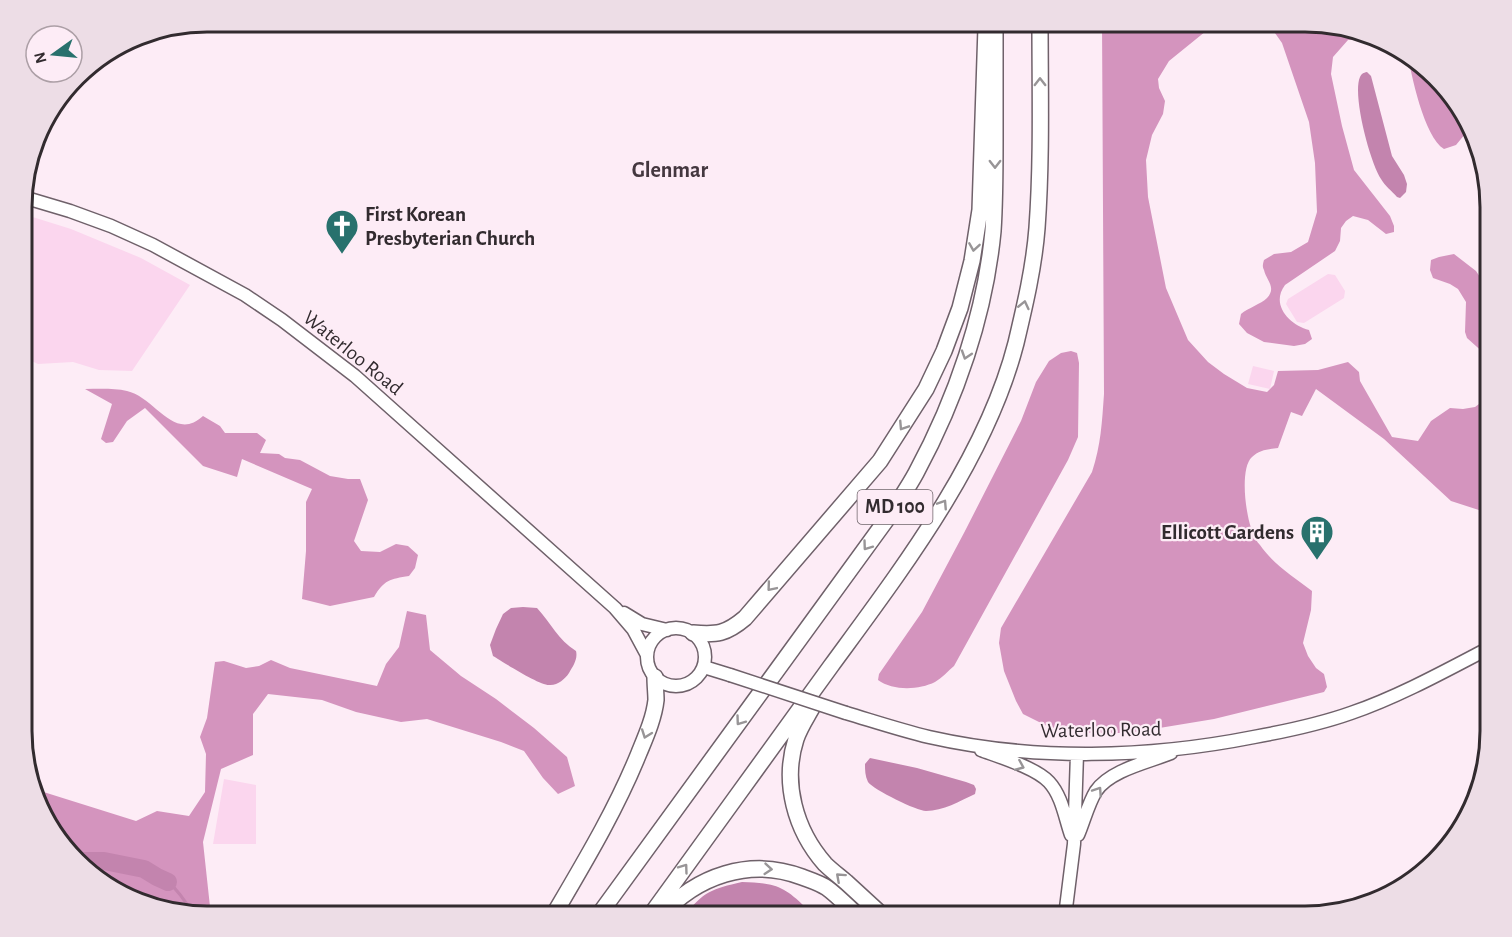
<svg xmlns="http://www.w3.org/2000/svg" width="1512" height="937" viewBox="0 0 1512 937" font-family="'Alegreya Sans',sans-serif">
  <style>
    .green { fill: #fbd6ee }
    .forest { fill: #d494be }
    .water { fill: #c384ae }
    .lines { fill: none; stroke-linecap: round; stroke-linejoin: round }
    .stream { stroke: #c384ae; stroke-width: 3 }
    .river { stroke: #c384ae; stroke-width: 18 }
    .secondary-casing { stroke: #6f616a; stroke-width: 15 }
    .motorway-casing { stroke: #6f616a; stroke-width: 18 }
    .secondary { stroke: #fff; stroke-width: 12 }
    .motorway { stroke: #fff; stroke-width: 15 }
    .secondary-bridge-casing { stroke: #6f616a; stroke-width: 15; stroke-linecap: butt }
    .secondary-bridge { stroke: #fff; stroke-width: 12 }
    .oneway { stroke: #989597 }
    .labels { text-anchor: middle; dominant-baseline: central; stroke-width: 4.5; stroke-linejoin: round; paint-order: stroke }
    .shield { fill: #fdecf6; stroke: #6f656b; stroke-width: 1.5 }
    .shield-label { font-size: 20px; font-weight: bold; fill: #322b2f }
    .poi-label { font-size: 21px; font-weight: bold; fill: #322b2f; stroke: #fdecf6; text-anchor: start }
    .street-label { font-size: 21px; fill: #322b2f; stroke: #fdecf6 }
    .neighbourhood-label { font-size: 22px; font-weight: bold; fill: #44373f; stroke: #fdecf6 }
    .rim { fill: none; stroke: #322b2f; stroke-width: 3 }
  </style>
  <rect width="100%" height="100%" fill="#fdecf6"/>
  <path class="green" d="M 23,214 L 71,229 L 141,258 L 190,285 L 132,371 L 99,370 L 73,362 L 38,364 L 23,357 Z
    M 1328,274 L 1335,275 L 1345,291 L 1344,298 L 1304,323 L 1297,322 L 1286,304 L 1288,299 Z
    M 1253,366 L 1274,371 L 1270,389 L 1248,384 Z
    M 224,779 L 256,785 L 256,844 L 213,844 Z"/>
  <path class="forest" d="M 1102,21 L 1246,21 L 1211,27 L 1169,61 L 1158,79 L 1159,88 L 1165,101 L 1163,114 L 1152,135 L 1146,160 L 1148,197 L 1166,288 L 1188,340 L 1208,362 L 1224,374 L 1247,388 L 1267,392 L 1274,385 L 1278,371 L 1318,370 L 1348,362 L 1359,372 L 1360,381 L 1392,437 L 1418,441 L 1431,421 L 1450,408 L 1463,409 L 1475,407 L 1491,395 L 1491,527 L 1487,526 L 1485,512 L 1451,501 L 1384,439 L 1316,389 L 1302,416 L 1291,412 L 1278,448 C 1268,449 1259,450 1252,457 C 1239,469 1246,518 1253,533 C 1254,537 1257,542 1260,545 C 1273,564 1294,577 1312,591 L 1311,610 L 1303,643 L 1308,656 L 1316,668 L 1324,674 L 1327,687 L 1324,692 L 1214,719 L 1129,733 L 1072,733 L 1047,726 L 1023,714 L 1016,701 L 1004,671 L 999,643 L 1001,628 L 1092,472 C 1101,445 1102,422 1104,394 Z
    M 1257,21 L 1306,21 L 1362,30 L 1362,32 L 1359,39 L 1348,40 L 1333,57 L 1331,74 L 1342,126 L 1354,170 L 1390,216 L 1394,226 L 1394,232 L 1386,234 L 1368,220 L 1353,216 L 1346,221 L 1341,228 L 1340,241 L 1335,251 L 1285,285 C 1270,305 1290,325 1309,330 L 1312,339 L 1305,344 L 1294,346 L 1264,342 L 1247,333 L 1239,324 L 1241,314 C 1248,308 1261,304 1267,298 C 1277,287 1266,280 1264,270 C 1262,266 1263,264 1264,260 L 1274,254 L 1291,252 L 1308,242 L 1317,212 L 1315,163 L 1309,122 L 1282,43 L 1270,26 Z
    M 1407,51 L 1466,113 L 1470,128 L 1456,145 L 1444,149 C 1424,137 1411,74 1407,51 Z
    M 1454,254 L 1476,271 L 1491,294 L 1491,362 L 1486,355 L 1467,338 L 1465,332 L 1466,302 L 1458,289 L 1450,284 L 1433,278 L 1430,270 L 1431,260 L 1439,257 Z
    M 1071,351 L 1077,353 L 1079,363 L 1078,437 L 1068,460 L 954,666 C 948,671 942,678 935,682 C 919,690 893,691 878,680 L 879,674 L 922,612 L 965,531 L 1021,421 L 1036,382 L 1049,361 L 1061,353 Z
    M 85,389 C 98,389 114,388 127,391 C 155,397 174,443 203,416 L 220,426 L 225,433 L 257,433 L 266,440 L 260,453 L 279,454 L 285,458 L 300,460 L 330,476 L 348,479 L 360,479 L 368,500 L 354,541 L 361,551 L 380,552 L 396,544 L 408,546 L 418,555 L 415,568 L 409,576 C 390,579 384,580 374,597 L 330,606 L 302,599 L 306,551 L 306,502 L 312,489 L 242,459 L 237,477 L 203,466 L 145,408 L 127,421 L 113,442 L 106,443 L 101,439 L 112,404 Z
    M 407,611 L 426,615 L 430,650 L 461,676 L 496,699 L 534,728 L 567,757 L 575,786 L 558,794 L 543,778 L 524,751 L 501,742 L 427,719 L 401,722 L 356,712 L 322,700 L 268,694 L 253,714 L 253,755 L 221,769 L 203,842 L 211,916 L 147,906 L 104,885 L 46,824 L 34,789 L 136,821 L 157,811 L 189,816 L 205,792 L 206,754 L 200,737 L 207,718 L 215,662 L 224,661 L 246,668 L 259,666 L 271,660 L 290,668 L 377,686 L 386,664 L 399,647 Z"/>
  <path class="water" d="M 1367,72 L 1371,76 L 1392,156 L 1404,175 L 1407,184 L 1406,192 L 1400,198 L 1397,197 C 1392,191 1385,186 1381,179 C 1370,162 1352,95 1360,77 C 1362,73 1363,73 1367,72 Z
    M 523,607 L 537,608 C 551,623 558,640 576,651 C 578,659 573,666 569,673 C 565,679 557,686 549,685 C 539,685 503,662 493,656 L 490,645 L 496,629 L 503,614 L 511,608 Z
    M 870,758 L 917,768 L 966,782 L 974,785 L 976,789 L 975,794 C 960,801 943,811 926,811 C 917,811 874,790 868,782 C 865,776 865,770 865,764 Z
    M 742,882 C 773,883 783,885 805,907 L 798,916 L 684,916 C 704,891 712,889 742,882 Z"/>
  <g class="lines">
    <path class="stream" d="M 168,882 C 179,891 186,902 193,914"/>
    <path class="river" d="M 81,861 L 104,861 L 144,869 L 157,877 L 168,882"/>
    <g class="secondary-casing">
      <path id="secondary" d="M 23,197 L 70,211 L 111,226 L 153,245 L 245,295 L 282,320 L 355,376 L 615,608 L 633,629 L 647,655
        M 624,613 L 642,624 L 667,630
        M647 657a29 29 0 1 1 58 0a29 29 0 1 1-58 0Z
        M 704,667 L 730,675
        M 846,713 C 873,721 900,730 929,737 C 1035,761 1148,758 1254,737 C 1287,731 1320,724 1351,713 C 1398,697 1447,670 1491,647
        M 981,750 C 1000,757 1036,768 1049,782 C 1062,796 1065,818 1071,835
        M 1078,835 C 1084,821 1088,804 1096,791 C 1110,770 1149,762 1171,753
        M 1065,916 L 1074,844 L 1077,754"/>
    </g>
    <g class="motorway-casing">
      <path id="motorway" d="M 693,633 C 717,635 726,634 745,618 L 880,461 L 926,389 L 944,351 L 960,308 L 972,261 L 980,210 L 986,27
        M 813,706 C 807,717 800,727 796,739 C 782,782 795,830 825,864 C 831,870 839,876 846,882 C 858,893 871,905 883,916
        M 553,916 C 584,863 616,810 639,753 C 646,736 654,718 656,700 C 656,693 655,685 655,677
        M 598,916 L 892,512 C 900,499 909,486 916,473 C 956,399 985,315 993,231 C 995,201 995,170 995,140 C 995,100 995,61 995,21
        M 650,916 C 710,833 771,749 831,666 C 902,569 986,460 1016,343 C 1025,305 1034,267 1037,228 C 1042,159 1040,90 1040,21
        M 661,916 C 696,876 750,857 802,877 C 810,880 820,883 827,888 C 838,896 848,907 858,916"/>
    </g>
    <use href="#secondary" class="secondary"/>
    <use href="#motorway" class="motorway"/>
    <g class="secondary-bridge-casing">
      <path id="secondary-bridge" d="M 730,675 L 846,713"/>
    </g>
    <use href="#secondary-bridge" class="secondary-bridge"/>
  </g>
  <defs><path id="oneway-chevron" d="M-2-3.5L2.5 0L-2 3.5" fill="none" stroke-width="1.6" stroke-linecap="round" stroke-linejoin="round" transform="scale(1.5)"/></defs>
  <g class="oneway">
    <use href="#oneway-chevron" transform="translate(1040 82) rotate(-90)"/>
    <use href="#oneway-chevron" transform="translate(995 164) rotate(90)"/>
    <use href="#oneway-chevron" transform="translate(974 247) rotate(99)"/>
    <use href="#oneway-chevron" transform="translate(1024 305) rotate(-77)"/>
    <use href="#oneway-chevron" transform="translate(966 355) rotate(108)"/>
    <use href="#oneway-chevron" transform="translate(903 426) rotate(123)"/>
    <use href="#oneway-chevron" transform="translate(943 504) rotate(-57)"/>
    <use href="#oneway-chevron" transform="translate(867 546) rotate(126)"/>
    <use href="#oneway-chevron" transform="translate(771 587) rotate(130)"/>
    <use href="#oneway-chevron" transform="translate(740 721) rotate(126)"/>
    <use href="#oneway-chevron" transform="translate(646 734) rotate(110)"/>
    <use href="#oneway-chevron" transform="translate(1020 766) rotate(23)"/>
    <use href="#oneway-chevron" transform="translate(1098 791) rotate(-56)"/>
    <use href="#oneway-chevron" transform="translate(684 868) rotate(-54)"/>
    <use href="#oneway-chevron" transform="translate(768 869) rotate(5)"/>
    <use href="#oneway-chevron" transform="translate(840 877) rotate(-138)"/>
  </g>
  <defs>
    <g id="church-pin" transform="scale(1.725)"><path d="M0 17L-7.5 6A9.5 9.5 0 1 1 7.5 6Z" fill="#28716d" stroke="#fdecf6"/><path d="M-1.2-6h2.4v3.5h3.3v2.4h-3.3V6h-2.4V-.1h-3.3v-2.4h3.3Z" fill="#fff"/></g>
    <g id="building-pin" transform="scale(1.725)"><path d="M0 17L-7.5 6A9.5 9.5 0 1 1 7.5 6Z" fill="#28716d" stroke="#fdecf6"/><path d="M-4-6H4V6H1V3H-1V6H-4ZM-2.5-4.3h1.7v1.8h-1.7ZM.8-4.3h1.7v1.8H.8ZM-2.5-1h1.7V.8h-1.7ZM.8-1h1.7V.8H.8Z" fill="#fff"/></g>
  </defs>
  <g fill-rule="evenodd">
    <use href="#church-pin" x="342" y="226"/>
    <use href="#building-pin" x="1317" y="532"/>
  </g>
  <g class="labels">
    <rect class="shield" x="857.5" y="490" width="75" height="34" rx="4.5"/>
    <g class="shield-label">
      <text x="895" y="507">MD 100</text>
    </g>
    <g class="poi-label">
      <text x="365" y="214">First Korean<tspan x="365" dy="24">Presbyterian Church</tspan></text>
      <text x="1294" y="532" text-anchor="end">Ellicott Gardens</text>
    </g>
    <g class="street-label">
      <text transform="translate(353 353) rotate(39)">Waterloo Road</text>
      <text transform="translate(1101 730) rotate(-1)">Waterloo Road</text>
    </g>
    <g class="neighbourhood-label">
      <text x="670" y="170">Glenmar</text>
    </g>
  </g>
  <path d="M0 0H1512V937H0ZM207 32H1305A175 175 0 0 1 1480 207V731A175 175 0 0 1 1305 906H207A175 175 0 0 1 32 731V207A175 175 0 0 1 207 32Z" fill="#eddde6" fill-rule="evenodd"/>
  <path class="rim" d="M207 32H1305A175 175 0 0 1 1480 207V731A175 175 0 0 1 1305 906H207A175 175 0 0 1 32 731V207A175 175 0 0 1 207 32Z"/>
  <g transform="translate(54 54) rotate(255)"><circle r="28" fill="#fdecf6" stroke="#ac9fa6" stroke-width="1.5"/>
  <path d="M0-4.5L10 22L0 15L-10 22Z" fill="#28716d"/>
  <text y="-9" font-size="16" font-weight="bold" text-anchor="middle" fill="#322b2f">N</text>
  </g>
</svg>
